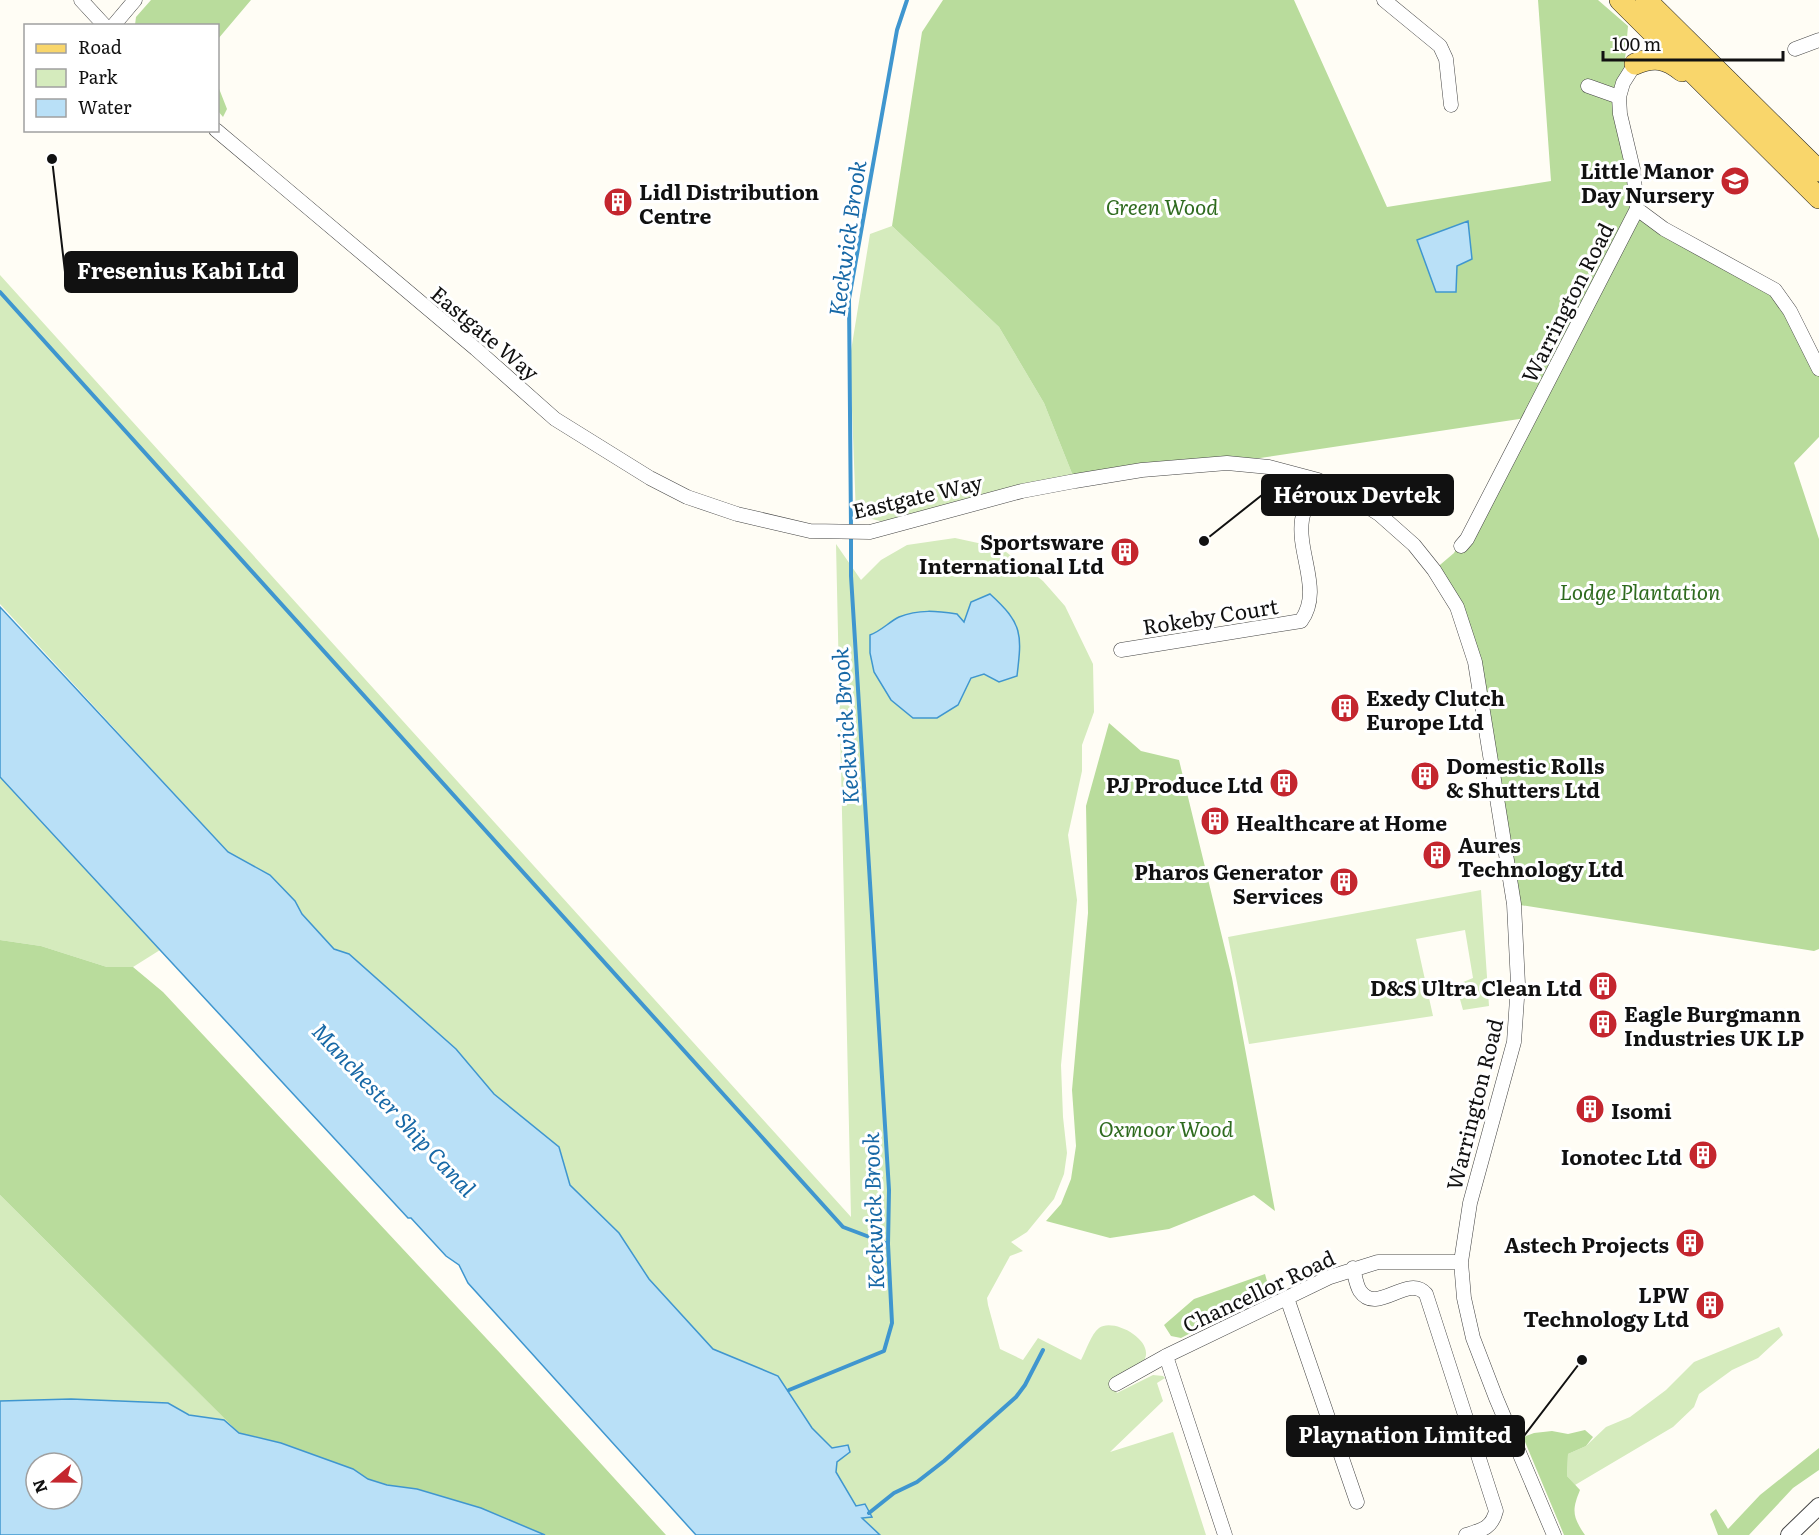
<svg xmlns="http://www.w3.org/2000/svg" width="1819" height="1535" viewBox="0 0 1819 1535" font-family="Literata,serif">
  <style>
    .green { fill: #d5ebbd }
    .forest { fill: #b9dc9c }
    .water { fill: #b9e0f7; stroke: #3f96cf; stroke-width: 1.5; fill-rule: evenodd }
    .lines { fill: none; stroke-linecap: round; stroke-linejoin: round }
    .stream { stroke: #3f96cf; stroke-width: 4 }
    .minor-casing { stroke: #444; stroke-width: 15 }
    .tertiary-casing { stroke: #444; stroke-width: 18 }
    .primary-casing { stroke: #222; stroke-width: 22 }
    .minor { stroke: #fff; stroke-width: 14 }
    .tertiary { stroke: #fff; stroke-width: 16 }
    .primary { stroke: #f9d66b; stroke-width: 21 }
    .labels { text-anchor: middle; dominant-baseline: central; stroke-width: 6; stroke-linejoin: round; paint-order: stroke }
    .poi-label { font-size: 21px; font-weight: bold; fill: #111; stroke: #fff; text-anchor: end }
    .park-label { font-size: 21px; font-style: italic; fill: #2f6b1f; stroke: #fff }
    .street-label { font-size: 21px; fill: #111; stroke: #fff }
    .water-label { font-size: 22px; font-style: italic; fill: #1768a6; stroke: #fff }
    .leader { fill: none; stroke: #111; stroke-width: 2 }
    .callout-dot { fill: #111; stroke: #fff; stroke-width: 2 }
    .callout { fill: #111; stroke: #111; stroke-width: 2 }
    .callout-label { font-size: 22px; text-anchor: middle; font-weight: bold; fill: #fff }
  </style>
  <rect width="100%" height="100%" fill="#fffdf5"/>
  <path class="green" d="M 892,226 L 999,327 L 1044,403 L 1075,481 L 896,525 L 856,515 L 850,357 L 870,234 Z
    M 0,275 L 851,1217 L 836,544 L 861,580 L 881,560 L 907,545 L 955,538 L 1001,548 L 1043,581 L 1065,606 L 1093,664 L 1094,712 L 1082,745 L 1082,771 L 1068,835 L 1077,900 L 1061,1065 L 1063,1117 L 1067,1153 L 1064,1174 L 1054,1199 L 1027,1232 L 1011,1242 L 1023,1251 L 1010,1256 L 987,1298 L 988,1305 L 1000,1349 L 1023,1360 L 1038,1338 L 1081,1360 C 1086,1351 1091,1334 1099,1328 C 1114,1317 1158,1342 1143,1362 C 1137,1371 1120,1376 1111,1381 L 1117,1393 L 1153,1375 L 1163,1376 L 1165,1378 L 1157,1383 L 1163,1401 L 1110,1452 L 1173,1432 L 1206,1535 L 880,1535 L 862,1517 L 871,1517 L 864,1504 L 856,1506 L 836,1472 L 836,1462 L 850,1452 L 832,1448 L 824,1442 L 812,1428 L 778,1376 L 713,1349 L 649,1279 L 619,1233 L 570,1185 L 559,1147 L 494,1094 L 456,1049 L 349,954 L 334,949 L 301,914 L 295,901 L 270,875 L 228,852 L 0,604 Z
    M 0,777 L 160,950 L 133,967 L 107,967 L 41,946 L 0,940 Z
    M 1481,890 L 1489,1006 L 1463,1010 L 1456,985 L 1473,978 L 1465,930 L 1416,939 L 1433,1016 L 1249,1044 L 1228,937 Z
    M 0,1195 L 239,1433 L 71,1399 L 0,1401 Z
    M 1779,1327 L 1783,1335 L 1758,1358 L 1732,1370 L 1699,1394 L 1694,1407 L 1673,1427 L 1575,1485 L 1567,1476 L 1568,1454 L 1586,1446 L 1606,1427 L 1630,1417 L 1666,1390 L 1694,1362 Z"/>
  <path class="forest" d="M 151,0 L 251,0 L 218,39 L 218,26 L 135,25 L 136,17 Z
    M 943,0 L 1294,0 L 1387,207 L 1551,181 L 1538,0 L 1598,0 L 1628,26 L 1623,83 L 1637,209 L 1735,267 L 1790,311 L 1819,369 L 1819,437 L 1794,463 L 1819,539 L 1819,949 L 1814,951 L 1514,904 L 1475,662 L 1434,570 L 1454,553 L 1533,417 L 1227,463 L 1075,481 L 1044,403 L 999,327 L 892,226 L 922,32 Z
    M 218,86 L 227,109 L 223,117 L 218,111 Z
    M 1109,723 L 1141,751 L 1179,760 L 1232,978 L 1275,1211 L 1254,1195 L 1169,1229 L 1110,1238 L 1046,1221 L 1061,1204 L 1071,1179 L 1076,1146 L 1072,1090 L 1088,913 L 1086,806 Z
    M 0,940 L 41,946 L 107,967 L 133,967 L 163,992 L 500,1353 L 666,1535 L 545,1535 L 481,1508 L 417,1489 L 387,1485 L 368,1479 L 353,1469 L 281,1443 L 239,1433 L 0,1195 Z
    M 1265,1274 L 1270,1292 L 1181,1338 L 1171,1336 L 1164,1325 L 1194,1299 Z
    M 1585,1430 L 1593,1437 L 1586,1446 L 1568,1454 L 1567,1476 L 1580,1490 C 1572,1510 1572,1516 1585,1535 L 1564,1535 L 1523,1437 L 1534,1433 L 1552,1431 L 1568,1434 Z
    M 1819,1448 L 1819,1470 L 1793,1488 L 1749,1535 L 1718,1535 L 1710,1514 L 1716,1509 L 1728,1529 L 1760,1495 Z"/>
  <path class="water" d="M 1468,221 L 1472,259 L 1457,266 L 1456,292 L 1436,292 L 1417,240 Z
    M 990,594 C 1023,624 1022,634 1017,676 L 999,682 L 984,674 L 971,678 L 958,705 L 937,718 L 913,718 L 891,700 L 874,672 L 870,653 L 870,635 C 881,631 889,622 899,617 C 919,609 937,611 957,614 L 964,622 L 971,602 Z
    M 0,607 L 228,852 L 270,875 L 295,901 L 302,914 L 334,949 L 349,954 L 456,1049 L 494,1094 L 559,1147 L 570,1185 L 619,1233 L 649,1279 L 713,1349 L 778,1376 L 812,1428 L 832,1448 L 848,1445 L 850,1452 L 837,1462 L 836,1472 L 856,1506 L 865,1504 L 872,1517 L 862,1518 L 880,1535 L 696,1535 L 468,1283 L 459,1265 L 446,1256 L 411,1218 L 408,1218 L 0,777 Z
    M 71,1399 L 168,1403 L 189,1415 L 224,1420 L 239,1433 L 281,1443 L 353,1469 L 368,1479 L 387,1485 L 417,1489 L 481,1508 L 545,1535 L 0,1535 L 0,1401 ZM 36,1463 L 72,1463 L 72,1499 L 36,1499 Z"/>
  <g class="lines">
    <path class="stream" d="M 0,292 L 843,1227 L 888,1244
      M 851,527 L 849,299 L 897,30 L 907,0
      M 789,1390 L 884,1351 L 892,1323 L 888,1244 L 889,1190 L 851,576 L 851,535
      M 869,1513 L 894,1493 L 917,1482 L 944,1461 L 1016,1397 L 1025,1385 L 1043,1350"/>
    <g class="minor-casing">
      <path id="minor" d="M 81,0 L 105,26
        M 1384,0 L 1440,46 L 1446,59 L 1451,105
        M 113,26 L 135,0
        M 1795,49 L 1819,40
        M 1588,86 L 1619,97
        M 216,130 L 476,349 L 555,419 L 650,478 L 687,497 L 737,514 L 810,531 L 870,532 L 1022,491 L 1075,481 L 1142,470 L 1227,463 L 1269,467 L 1318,480 L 1344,492 L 1379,514 L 1414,545 L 1434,570 L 1457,607 L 1475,662 L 1514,904 L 1518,984 L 1514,1042 L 1470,1203 L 1461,1262 L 1464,1298 L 1473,1338 L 1496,1398 L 1554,1535
        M 1637,209 L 1664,229 L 1775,290 L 1790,311 L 1819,369
        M 1461,546 L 1467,539 L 1637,209 L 1633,169 L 1620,114 L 1619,97 L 1623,83 L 1635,64
        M 1121,650 L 1301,621 C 1323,591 1297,554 1302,520 C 1304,506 1312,493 1318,480
        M 1353,1268 C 1355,1275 1356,1285 1360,1291 C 1377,1316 1408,1273 1426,1294 L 1496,1511 C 1492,1528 1482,1530 1466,1535
        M 1287,1298 L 1357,1502
        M 1166,1356 L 1225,1535
        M 1116,1384 L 1166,1356 L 1330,1277 L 1378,1262 L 1461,1262"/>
    </g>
    <g class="tertiary-casing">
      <path id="tertiary" d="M 1789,1535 L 1819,1506"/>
    </g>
    <g class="primary-casing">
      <path id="primary" d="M 1620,0 L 1819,198
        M 1646,0 L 1819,171
        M 1635,64 C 1654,56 1666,58 1682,71"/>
    </g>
    <use href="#minor" class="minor"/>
    <use href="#tertiary" class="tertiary"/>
    <use href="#primary" class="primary"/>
  </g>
  <defs>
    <g id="school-disc" transform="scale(1.5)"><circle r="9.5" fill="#c4262e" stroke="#fff"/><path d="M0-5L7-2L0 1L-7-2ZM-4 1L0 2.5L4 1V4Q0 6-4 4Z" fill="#fff"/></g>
    <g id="building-disc" transform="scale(1.5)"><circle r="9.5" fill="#c4262e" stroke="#fff"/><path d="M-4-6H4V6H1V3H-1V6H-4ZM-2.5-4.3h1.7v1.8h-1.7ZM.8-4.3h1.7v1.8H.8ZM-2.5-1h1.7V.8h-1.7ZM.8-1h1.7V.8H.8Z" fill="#fff"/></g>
  </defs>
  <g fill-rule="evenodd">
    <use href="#school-disc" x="1735" y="181"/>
    <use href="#building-disc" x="618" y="202"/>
    <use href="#building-disc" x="1125" y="552"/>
    <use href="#building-disc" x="1345" y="708"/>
    <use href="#building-disc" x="1425" y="776"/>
    <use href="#building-disc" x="1284" y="783"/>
    <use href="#building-disc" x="1215" y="821"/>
    <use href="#building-disc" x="1437" y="855"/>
    <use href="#building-disc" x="1344" y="882"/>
    <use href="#building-disc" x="1603" y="986"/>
    <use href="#building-disc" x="1603" y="1024"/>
    <use href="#building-disc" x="1590" y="1109"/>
    <use href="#building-disc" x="1703" y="1155"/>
    <use href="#building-disc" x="1690" y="1243"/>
    <use href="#building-disc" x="1710" y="1305"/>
  </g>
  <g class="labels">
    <g class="poi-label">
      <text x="1714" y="169">Little Manor<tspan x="1714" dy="24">Day Nursery</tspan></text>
      <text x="639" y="190" text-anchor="start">Lidl Distribution<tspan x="639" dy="24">Centre</tspan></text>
      <text x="1104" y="540">Sportsware<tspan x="1104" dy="24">International Ltd</tspan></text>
      <text x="1366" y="696" text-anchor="start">Exedy Clutch<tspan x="1366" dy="24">Europe Ltd</tspan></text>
      <text x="1446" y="764" text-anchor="start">Domestic Rolls<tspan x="1446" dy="24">&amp; Shutters Ltd</tspan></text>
      <text x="1263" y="783">PJ Produce Ltd</text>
      <text x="1236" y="821" text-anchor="start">Healthcare at Home</text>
      <text x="1458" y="843" text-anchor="start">Aures<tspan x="1458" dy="24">Technology Ltd</tspan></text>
      <text x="1323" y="870">Pharos Generator<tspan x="1323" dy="24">Services</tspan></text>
      <text x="1582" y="986">D&amp;S Ultra Clean Ltd</text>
      <text x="1624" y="1012" text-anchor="start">Eagle Burgmann<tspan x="1624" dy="24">Industries UK LP</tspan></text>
      <text x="1611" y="1109" text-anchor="start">Isomi</text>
      <text x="1682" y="1155">Ionotec Ltd</text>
      <text x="1669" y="1243">Astech Projects</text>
      <text x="1689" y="1293">LPW<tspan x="1689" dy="24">Technology Ltd</tspan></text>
    </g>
    <g class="park-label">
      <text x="1162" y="205">Green Wood</text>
      <text x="1640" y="590">Lodge Plantation</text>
      <text x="1166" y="1127">Oxmoor Wood</text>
    </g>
    <g class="street-label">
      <text transform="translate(1566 302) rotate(-63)">Warrington Road</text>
      <text transform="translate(486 332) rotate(40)">Eastgate Way</text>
      <text transform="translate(917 495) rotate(-13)">Eastgate Way</text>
      <text transform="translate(1210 615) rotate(-9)">Rokeby Court</text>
      <text transform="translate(1473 1104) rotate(-76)">Warrington Road</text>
      <text transform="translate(1258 1290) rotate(-25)">Chancellor Road</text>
    </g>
    <g class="water-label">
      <text transform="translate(846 238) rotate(-82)">Keckwick Brook</text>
      <text transform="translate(844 726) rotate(-94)">Keckwick Brook</text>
      <text transform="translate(395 1109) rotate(47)">Manchester Ship Canal</text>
      <text transform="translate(872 1211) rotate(-92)">Keckwick Brook</text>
    </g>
  </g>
  <path class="leader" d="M52 159L65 272M1204 541L1262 495M1582 1360L1524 1436"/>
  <g class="callout-dot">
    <circle cx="52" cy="159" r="6"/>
    <circle cx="1204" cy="541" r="6"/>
    <circle cx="1582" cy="1360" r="6"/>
  </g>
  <g class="callout">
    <rect x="65" y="252" width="232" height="40" rx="6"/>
    <rect x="1262" y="475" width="191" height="40" rx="6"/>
    <rect x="1287" y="1416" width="237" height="40" rx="6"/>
  </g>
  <g class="callout-label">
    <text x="181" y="279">Fresenius Kabi Ltd</text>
    <text x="1357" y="503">Héroux Devtek</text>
    <text x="1405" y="1443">Playnation Limited</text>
  </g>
  <rect x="24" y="24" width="195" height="108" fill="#ffffff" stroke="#a0a0a0" stroke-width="1.5"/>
  <rect x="36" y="44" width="30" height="9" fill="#f9d66b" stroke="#a0a0a0" stroke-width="1.5"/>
  <text x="78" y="54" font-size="18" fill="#111111">Road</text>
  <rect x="36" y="69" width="30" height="18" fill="#d5ebbd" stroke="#a0a0a0" stroke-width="1.5"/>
  <text x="78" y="84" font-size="18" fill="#111111">Park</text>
  <rect x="36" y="99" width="30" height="18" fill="#b9e0f7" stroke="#a0a0a0" stroke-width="1.5"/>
  <text x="78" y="114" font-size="18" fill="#111111">Water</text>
  <g transform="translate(54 1481) rotate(250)"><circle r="28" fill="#ffffff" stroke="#a0a0a0" stroke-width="1.5"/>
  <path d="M0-4.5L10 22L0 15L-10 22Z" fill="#c4262e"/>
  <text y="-9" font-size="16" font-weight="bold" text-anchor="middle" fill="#111111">N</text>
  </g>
  <path d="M1603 51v9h180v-9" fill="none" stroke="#111111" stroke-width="3"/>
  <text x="1612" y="51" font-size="18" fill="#111111" stroke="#ffffff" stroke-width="4.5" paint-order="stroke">100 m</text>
</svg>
